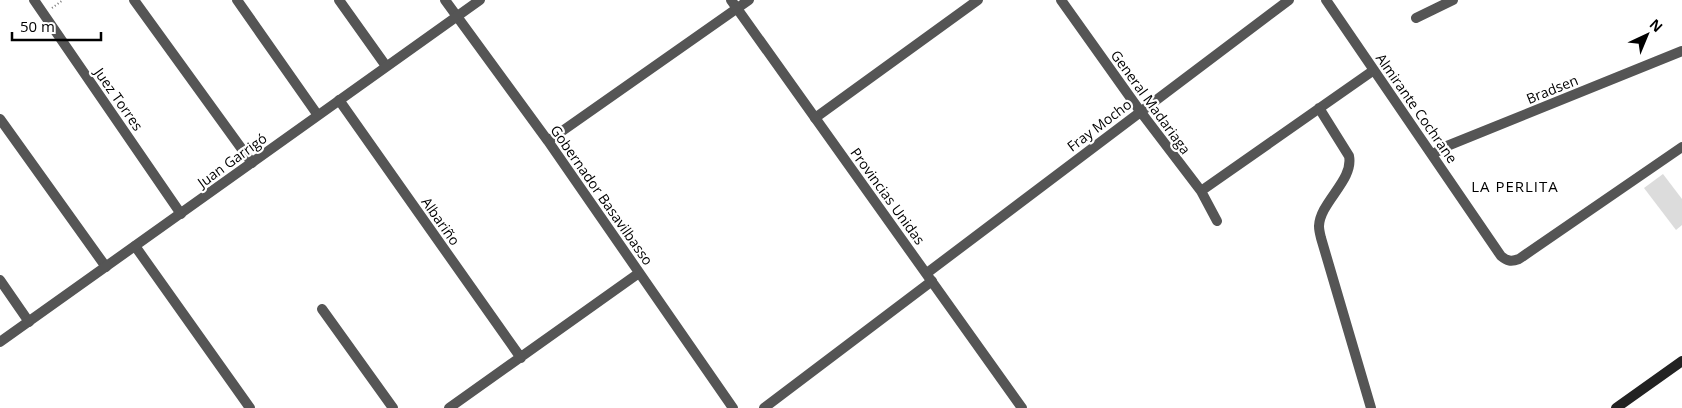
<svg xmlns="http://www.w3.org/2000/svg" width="1682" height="408" viewBox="0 0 1682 408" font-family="'Open Sans',sans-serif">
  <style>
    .green { fill: #dcdcdc }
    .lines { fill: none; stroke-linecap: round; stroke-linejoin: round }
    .path { stroke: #777; stroke-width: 2; stroke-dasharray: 1 2.5; stroke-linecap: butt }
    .minor { stroke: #555; stroke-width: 10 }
    .tertiary { stroke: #555; stroke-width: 10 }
    .secondary { stroke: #222; stroke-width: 10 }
    .labels { text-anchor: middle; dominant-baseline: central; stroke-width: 4.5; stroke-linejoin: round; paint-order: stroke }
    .street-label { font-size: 14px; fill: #000; stroke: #fff }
    .neighbourhood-label { font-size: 15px; letter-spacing: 1px; fill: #000; stroke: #fff }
  </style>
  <rect width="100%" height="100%" fill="#fff"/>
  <path class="green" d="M 1663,174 L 1682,199 L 1682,225 L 1676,230 L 1644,188 Z"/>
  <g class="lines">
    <path class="path" d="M 52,8 L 63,0"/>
    <path class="minor" d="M 34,0 L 181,214
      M 134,0 L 252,163
      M 237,0 L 317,114
      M 339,0 L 386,66
      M 445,0 L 548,141 L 733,408
      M 1061,0 L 1140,111 L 1201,191 L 1217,221
      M 1326,0 L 1501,256 C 1507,261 1511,262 1519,259 L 1682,147
      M 1416,18 L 1453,0
      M 339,100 L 521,358
      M 1319,108 L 1349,156 C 1354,180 1320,202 1319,226 C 1319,229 1320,234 1321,238 L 1371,408
      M 815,118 L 978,0
      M 0,119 L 106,267
      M 548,141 L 749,0
      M 1433,154 L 1447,146 L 1682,51
      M 1201,191 L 1374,70
      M 135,246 L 250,408
      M 927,273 L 1289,0
      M 0,280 L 29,322
      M 322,309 L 393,408
      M 449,408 L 639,273
      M 764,408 L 932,281"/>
    <path class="tertiary" d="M 731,0 L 1022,408
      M 0,342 L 480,0"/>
    <path class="secondary" d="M 1616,408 L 1682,361"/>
  </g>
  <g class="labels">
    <g class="street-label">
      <text transform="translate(1552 89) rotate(-22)">Bradsen</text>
      <text transform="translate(119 99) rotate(55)">Juez Torres</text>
      <text transform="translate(1151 102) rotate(54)">General Madariaga</text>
      <text transform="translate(1417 108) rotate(55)">Almirante Cochrane</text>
      <text transform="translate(1099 125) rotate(-37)">Fray Mocho</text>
      <text transform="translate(232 160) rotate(-36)">Juan Garrigó</text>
      <text transform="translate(602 195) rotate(55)">Gobernador Basavilbasso</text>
      <text transform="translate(888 196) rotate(54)">Provincias Unidas</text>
      <text transform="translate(441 221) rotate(55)">Albariño</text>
    </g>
    <g class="neighbourhood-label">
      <text x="1515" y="186">LA PERLITA</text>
    </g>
  </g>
  <g transform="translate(1647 35) rotate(44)" stroke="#ffffff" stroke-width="4" paint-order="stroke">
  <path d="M0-4L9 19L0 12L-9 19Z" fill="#000000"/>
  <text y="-8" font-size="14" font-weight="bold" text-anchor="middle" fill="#000000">N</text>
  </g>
  <path d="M12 32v8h89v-8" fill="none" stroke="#000000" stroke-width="2.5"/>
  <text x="20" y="32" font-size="15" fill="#000000" stroke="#ffffff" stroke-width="4" paint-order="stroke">50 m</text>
</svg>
